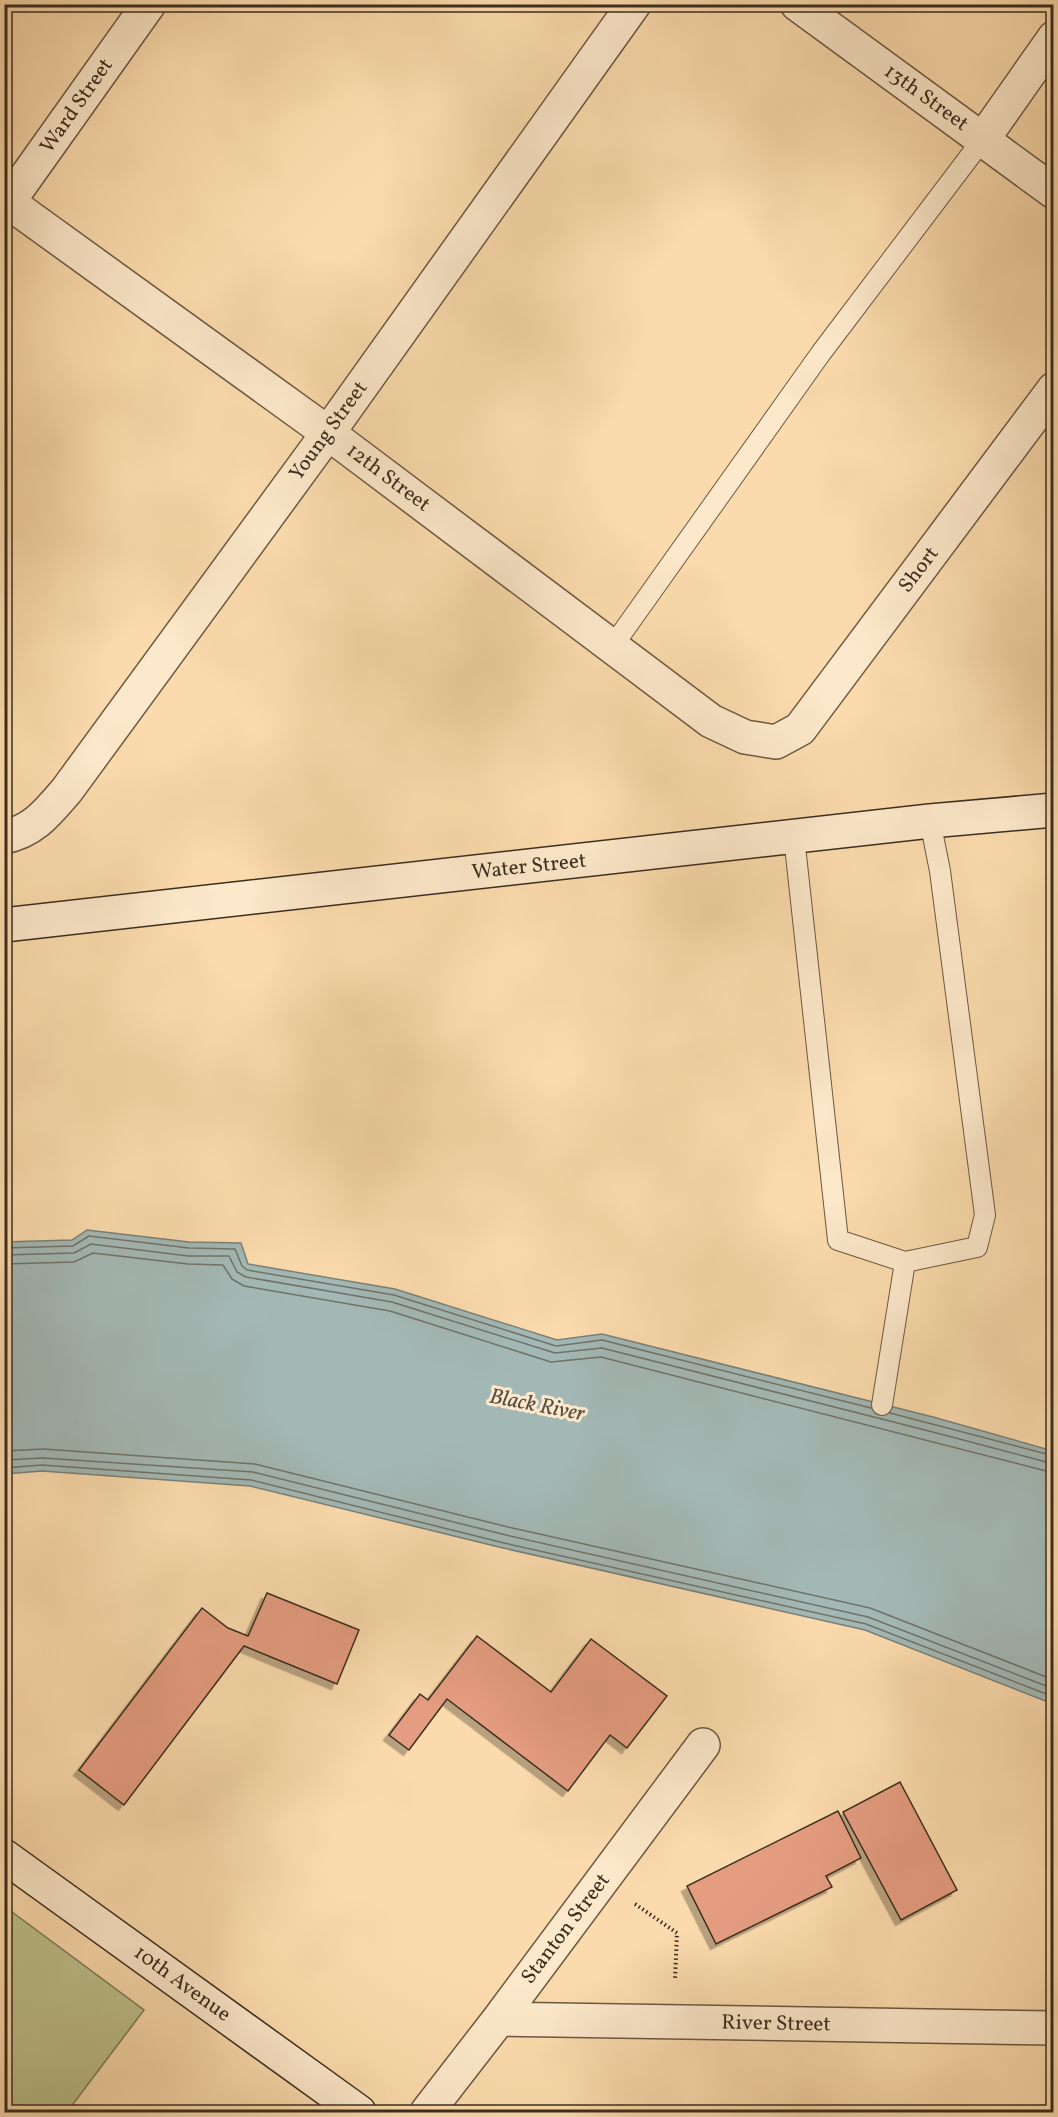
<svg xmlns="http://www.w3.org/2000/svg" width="1058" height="2117" viewBox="0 0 1058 2117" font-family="Vollkorn,serif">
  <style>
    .green { fill: #bdc08b; stroke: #7c7755; stroke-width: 1.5 }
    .water { fill: #a3b8b5; stroke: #7a8179; stroke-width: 1.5 }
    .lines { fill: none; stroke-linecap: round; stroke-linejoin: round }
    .shore { stroke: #70736a; stroke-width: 1.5 }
    .building { fill: #e59d81; stroke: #3c2e1f; stroke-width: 1.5; filter: url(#shadow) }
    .lane-casing { stroke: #6c5942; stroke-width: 22 }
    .street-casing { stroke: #6c5942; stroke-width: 36 }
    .secondary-casing { stroke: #3c2e1f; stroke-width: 36 }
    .path { stroke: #3c2e1f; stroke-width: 4; stroke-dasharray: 1.5 3; stroke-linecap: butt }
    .lane { stroke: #fce8ca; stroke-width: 20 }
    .street { stroke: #fce8ca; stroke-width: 33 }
    .secondary { stroke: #fce8ca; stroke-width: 33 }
    .labels { text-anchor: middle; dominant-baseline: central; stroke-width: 6; stroke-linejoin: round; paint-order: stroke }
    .street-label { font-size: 21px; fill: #3c2e1f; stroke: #fce8ca }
    .water-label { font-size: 22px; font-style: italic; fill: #565044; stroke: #fce8ca }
  </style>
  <defs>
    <filter id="shadow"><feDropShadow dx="-5.5" dy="5.5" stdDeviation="0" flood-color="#0004"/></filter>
  </defs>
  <rect width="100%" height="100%" fill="#fbdbad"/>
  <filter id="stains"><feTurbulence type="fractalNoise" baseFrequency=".00333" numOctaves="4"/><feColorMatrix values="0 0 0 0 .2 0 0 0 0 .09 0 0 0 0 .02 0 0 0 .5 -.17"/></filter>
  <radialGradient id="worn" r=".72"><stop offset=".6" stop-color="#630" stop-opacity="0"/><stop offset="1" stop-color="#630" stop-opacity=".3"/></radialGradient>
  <path class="green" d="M 4,1906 L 144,2010 L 73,2104 L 84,2112 L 5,2112 Z"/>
  <path class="water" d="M 87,1230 L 189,1242 L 241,1243 L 248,1264 L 395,1289 L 557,1340 L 602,1334 L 933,1417 L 1053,1451 L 1053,1704 L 865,1630 L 503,1548 L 250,1486 L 42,1471 L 5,1474 L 4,1242 L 72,1240 Z"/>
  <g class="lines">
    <path class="shore" d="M 4,1248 L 73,1246 L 89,1236 L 189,1248 L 235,1249 L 242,1266 L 247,1270 L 394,1295 L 556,1346 L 602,1340 L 871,1408
      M 4,1255 L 74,1253 L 91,1244 L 188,1256 L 229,1256 L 237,1272 L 246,1277 L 392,1302 L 555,1353 L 602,1348 L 929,1431 L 1054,1464
      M 4,1264 L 74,1262 L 93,1253 L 188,1264 L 223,1265 L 232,1279 L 244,1286 L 390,1311 L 551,1362 L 601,1357 L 1054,1473
      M 890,1413 L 1054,1456
      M 4,1451 L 43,1449 L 255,1464 L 508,1527 L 870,1608 L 1054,1680
      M 4,1460 L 43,1458 L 253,1472 L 506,1535 L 868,1617 L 1054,1689
      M 4,1468 L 42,1465 L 251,1480 L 504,1543 L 866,1624 L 1054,1697"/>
  </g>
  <path class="building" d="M 267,1593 L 359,1630 L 337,1684 L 244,1646 L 124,1805 L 79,1770 L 202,1608 L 228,1628 L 248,1636 Z
    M 477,1636 L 551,1692 L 591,1639 L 667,1696 L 627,1748 L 610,1735 L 568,1791 L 447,1699 L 409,1750 L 389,1735 L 420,1694 L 428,1700 Z
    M 900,1782 L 957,1890 L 901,1920 L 843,1812 Z
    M 838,1811 L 861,1858 L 826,1876 L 832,1887 L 716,1944 L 687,1886 Z"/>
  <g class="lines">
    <g class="lane-casing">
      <path id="lane" d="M 612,647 L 821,353 L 983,139
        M 794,837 L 838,1240 L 905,1262 L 977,1247 L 985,1215 L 940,871 L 930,821
        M 882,1405 L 905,1262"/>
    </g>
    <g class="street-casing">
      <path id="street" d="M 797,4 L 1054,192
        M 983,139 L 1054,38
        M 4,199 L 328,433 L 711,721 L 745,737 L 776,742 L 800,729 L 1054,389
        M 4,208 L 149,4
        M 4,837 C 34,831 48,812 67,790 L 328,433 L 634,4
        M 499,2019 L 1054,2028
        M 427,2112 L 499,2019 L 703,1745"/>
    </g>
    <g class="secondary-casing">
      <path id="secondary" d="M 4,925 L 930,821 L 1054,810
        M 4,1856 L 359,2112"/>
    </g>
    <path class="path" d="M 635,1904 L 677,1933 L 675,1979"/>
    <use href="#lane" class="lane"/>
    <use href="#street" class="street"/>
    <use href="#secondary" class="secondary"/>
  </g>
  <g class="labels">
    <g class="street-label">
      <text transform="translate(926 98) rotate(36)">13th Street</text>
      <text transform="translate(77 106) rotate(-55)">Ward Street</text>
      <text transform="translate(329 431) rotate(-54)">Young Street</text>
      <text transform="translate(388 478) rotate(37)">12th Street</text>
      <text transform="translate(919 570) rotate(-53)">Short</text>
      <text transform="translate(529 867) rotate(-6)">Water Street</text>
      <text transform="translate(566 1929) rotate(-53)">Stanton Street</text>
      <text transform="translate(182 1984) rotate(36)">10th Avenue</text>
      <text transform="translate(776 2024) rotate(1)">River Street</text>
    </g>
    <g class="water-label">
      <text transform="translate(537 1406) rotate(11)">Black River</text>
    </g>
  </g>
  <rect width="1058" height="2117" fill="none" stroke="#fbdbad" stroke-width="24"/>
  <rect x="6" y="6" width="1046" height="2105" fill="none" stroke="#3c2e1f" stroke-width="3"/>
  <rect x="12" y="12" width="1034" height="2093" fill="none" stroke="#3c2e1f" stroke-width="1.5"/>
  <rect width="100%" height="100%" filter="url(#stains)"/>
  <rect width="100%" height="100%" fill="url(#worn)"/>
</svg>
